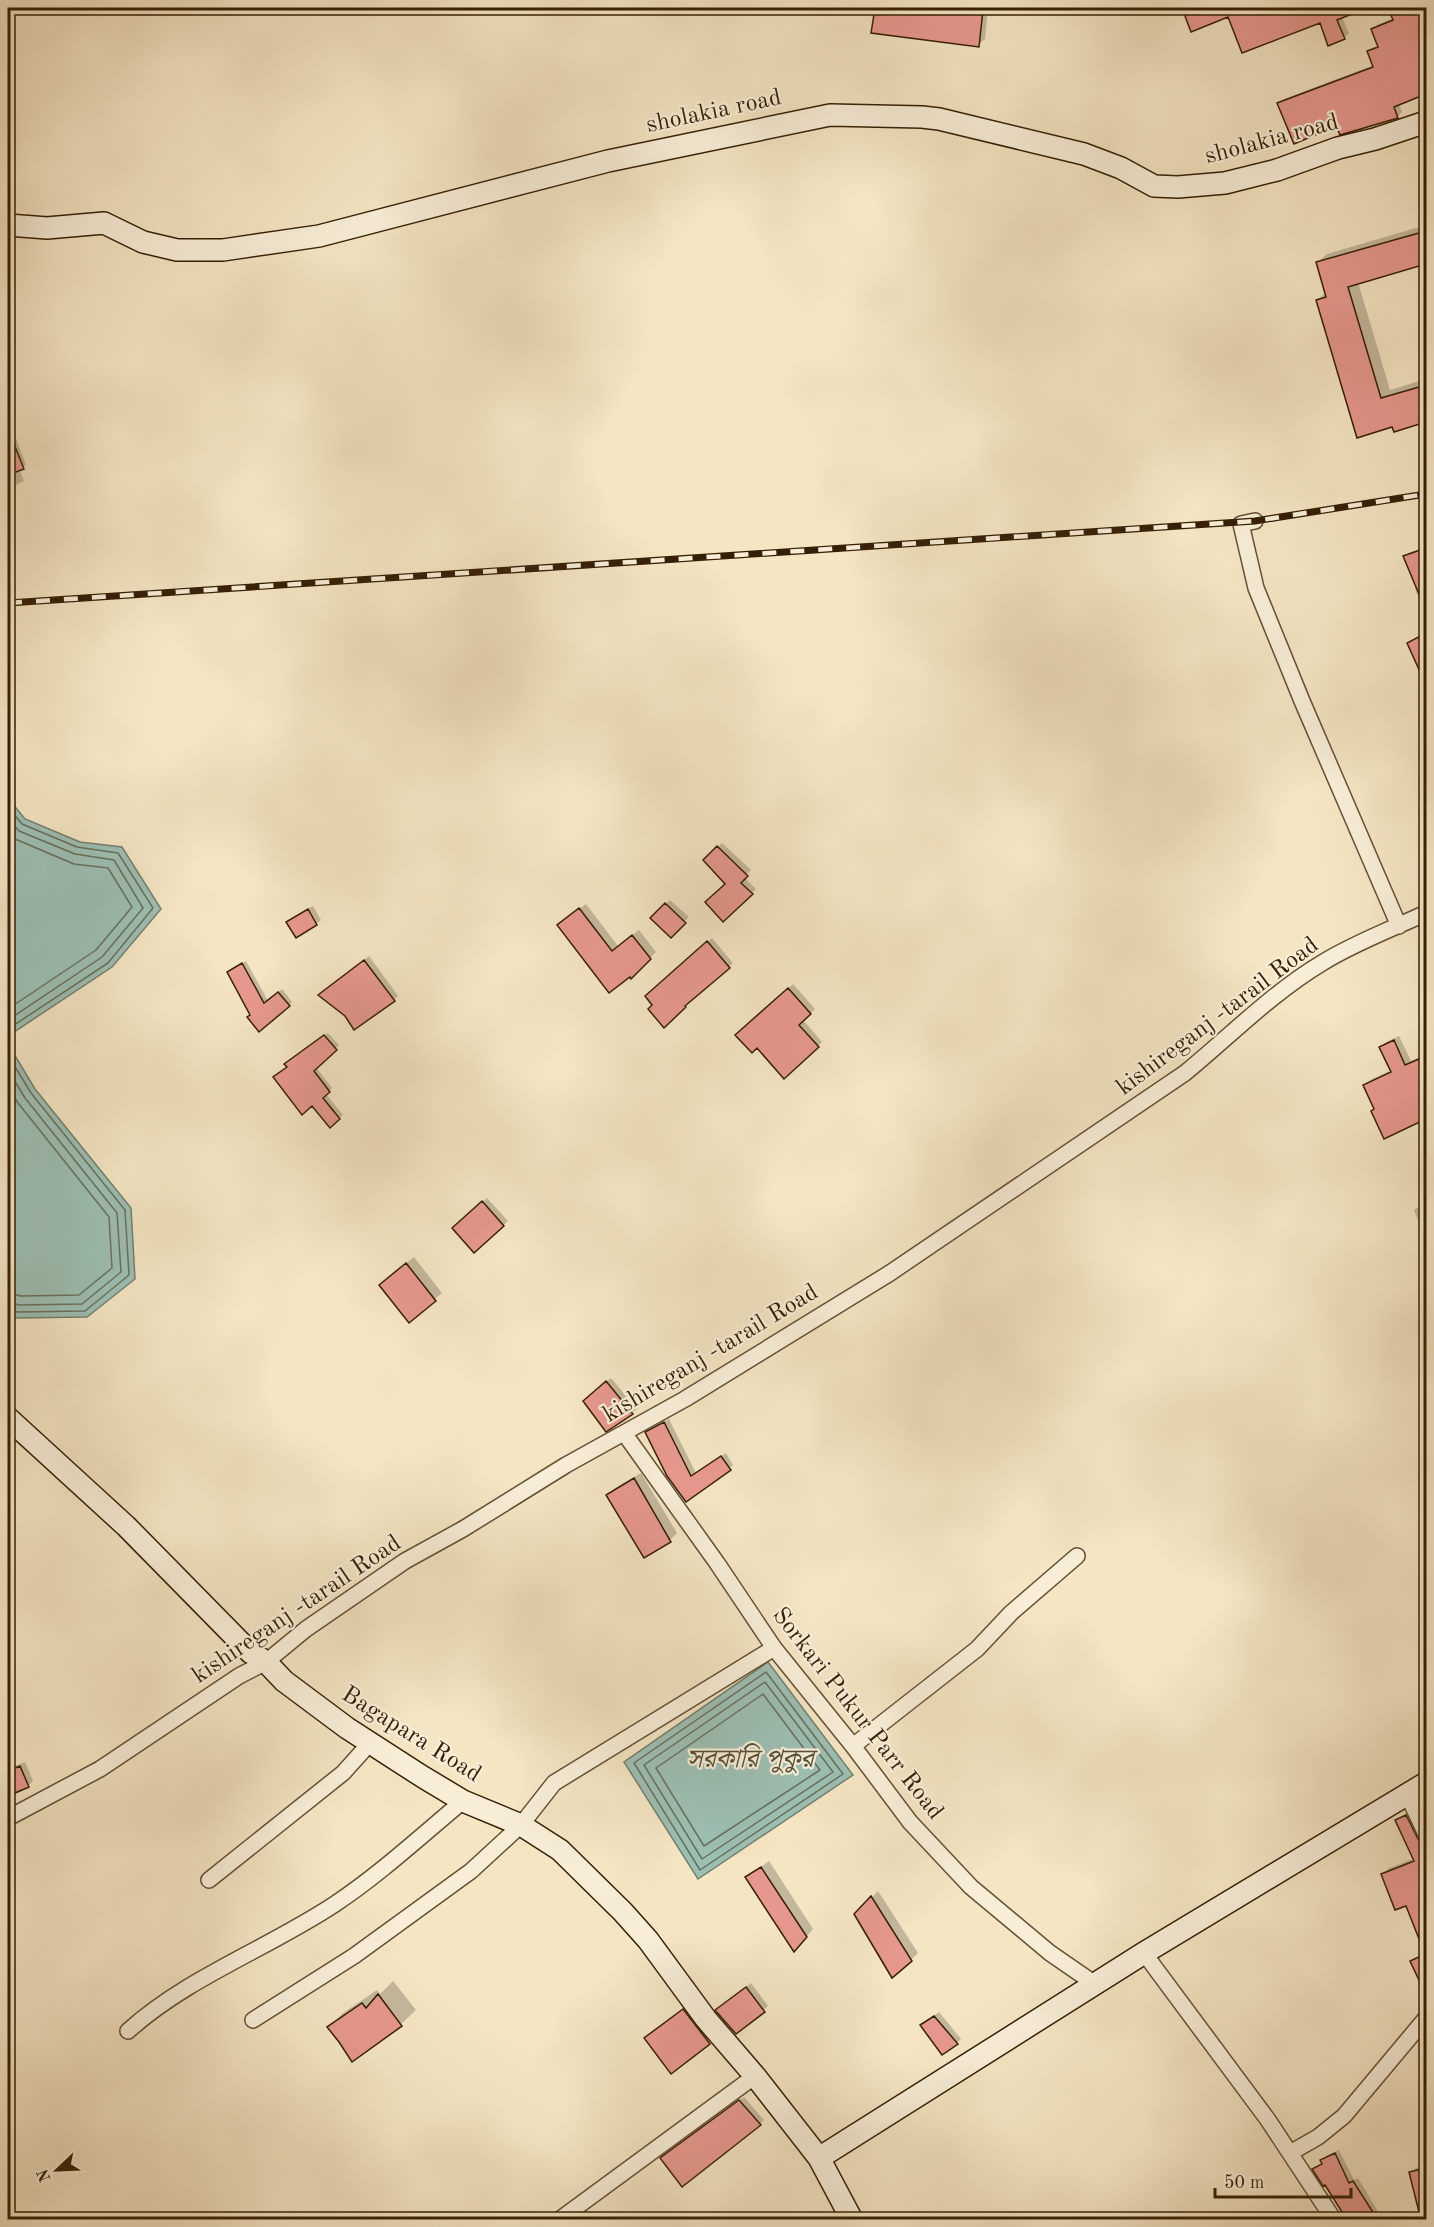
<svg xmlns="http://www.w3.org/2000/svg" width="1434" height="2227" viewBox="0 0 1434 2227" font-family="'Old Standard TT','Noto Serif Bengali',serif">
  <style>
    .water { fill: #9cbfb3; stroke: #737f6d; stroke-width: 1.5 }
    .shadow { fill: #0003 }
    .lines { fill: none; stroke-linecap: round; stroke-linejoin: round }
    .shore { stroke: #686f5c; stroke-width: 1.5 }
    .building { fill: #e7988e; stroke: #351f04; stroke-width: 1.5 }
    .street-casing { stroke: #655034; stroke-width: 18 }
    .secondary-casing { stroke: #351f04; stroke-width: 24 }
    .street { stroke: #f8eed8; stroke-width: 15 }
    .secondary { stroke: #f8eed8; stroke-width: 21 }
    .rail-casing { stroke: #351f04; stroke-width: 7 }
    .rail { stroke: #f8eed8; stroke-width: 4.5; stroke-dasharray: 14; stroke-linecap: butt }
    .labels { text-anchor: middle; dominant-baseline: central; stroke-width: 4.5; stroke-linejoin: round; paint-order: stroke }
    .street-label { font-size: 24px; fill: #351f04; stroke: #f8eed8 }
    .water-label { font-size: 26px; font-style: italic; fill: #544f39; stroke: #f8eed8 }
  </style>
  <rect width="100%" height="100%" fill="#f4e5c3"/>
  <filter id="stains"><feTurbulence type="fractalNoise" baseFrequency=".00333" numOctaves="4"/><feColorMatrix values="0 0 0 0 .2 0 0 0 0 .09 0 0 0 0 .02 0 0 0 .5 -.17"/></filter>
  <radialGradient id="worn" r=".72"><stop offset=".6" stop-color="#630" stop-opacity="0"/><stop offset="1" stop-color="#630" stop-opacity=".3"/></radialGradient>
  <path class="water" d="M 8,798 L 25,819 L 80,842 L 122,847 L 161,909 L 112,967 L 8,1036 Z
    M 8,1044 L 35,1089 L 131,1208 L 135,1279 L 87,1317 L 16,1318 L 8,1315 Z
    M 768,1662 L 853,1775 L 698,1879 L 624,1762 Z"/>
  <path class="shadow" d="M 876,8 L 988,8 L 985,39 L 978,45 L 873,32 Z
    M 1183,8 L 1355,8 L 1342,17 L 1349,33 L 1344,38 L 1321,21 L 1229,15 L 1192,30 Z
    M 1390,8 L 1426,8 L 1426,93 L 1399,104 L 1402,112 L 1398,116 L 1340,133 L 1337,125 L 1279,103 L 1284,99 L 1374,65 L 1369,51 L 1379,45 L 1372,29 L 1377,25 L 1394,18 Z
    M 1426,225 L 1426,263 L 1358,282 L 1390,390 L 1426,379 L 1426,421 L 1395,430 L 1318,300 L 1326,292 L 1317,263 L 1327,254 Z
    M 8,416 L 26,465 L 19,469 L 24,481 L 8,489 Z
    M 1426,547 L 1426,616 L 1415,588 L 1417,586 L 1405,557 L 1408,553 Z
    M 1426,632 L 1426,658 L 1418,662 L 1409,643 Z
    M 722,843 L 751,870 L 744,877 L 756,889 L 723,920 L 727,884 L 705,860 Z
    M 670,900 L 689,917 L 671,936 L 652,918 Z
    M 586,904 L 618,946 L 639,930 L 656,952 L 631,977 L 565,920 Z
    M 313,906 L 321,920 L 316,924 L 292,918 Z
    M 712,938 L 733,963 L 664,1025 L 654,1005 L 651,992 Z
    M 369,956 L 398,996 L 394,1000 L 325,991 Z
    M 246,961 L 268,1001 L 282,989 L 292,1002 L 289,1005 L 252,1015 L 228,972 Z
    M 793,984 L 815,1009 L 803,1020 L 822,1042 L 784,1077 L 757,1046 L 737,1035 Z
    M 328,1033 L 339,1045 L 316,1067 L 332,1088 L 326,1094 L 343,1115 L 330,1126 L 288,1066 L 289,1061 Z
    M 1399,1036 L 1411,1061 L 1426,1054 L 1426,1137 L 1420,1120 L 1376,1108 L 1365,1086 L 1370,1080 L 1392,1070 L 1381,1047 L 1386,1042 Z
    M 487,1198 L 508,1221 L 475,1251 L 454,1228 Z
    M 1426,1202 L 1426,1235 L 1424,1236 L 1414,1210 Z
    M 414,1257 L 442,1293 L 410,1320 L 388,1278 Z
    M 611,1378 L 637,1409 L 606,1430 L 589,1396 Z
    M 669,1419 L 696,1473 L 726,1453 L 733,1465 L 686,1500 L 647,1433 Z
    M 641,1473 L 677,1533 L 670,1540 L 608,1495 L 615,1488 Z
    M 25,1762 L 33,1781 L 28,1786 L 8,1794 L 8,1767 L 8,1769 Z
    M 1426,1798 L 1426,1809 L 1423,1801 Z
    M 1412,1811 L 1426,1837 L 1426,1942 L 1422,1944 L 1407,1904 L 1383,1874 L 1389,1868 L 1415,1858 L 1397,1821 L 1403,1815 Z
    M 769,1861 L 813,1929 L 801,1943 L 747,1877 Z
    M 878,1891 L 918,1953 L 911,1960 L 856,1914 Z
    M 1426,1952 L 1426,1992 L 1412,1961 Z
    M 393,1981 L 416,2010 L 401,2024 L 352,2060 L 329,2027 L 343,2013 L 377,1990 L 380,1994 Z
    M 751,1983 L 768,2006 L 736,2032 L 722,2006 Z
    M 690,2003 L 716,2036 L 671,2072 L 653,2032 Z
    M 939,2012 L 961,2039 L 957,2043 L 922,2025 Z
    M 744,2097 L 764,2120 L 760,2124 L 667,2153 Z
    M 1426,2132 L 1426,2200 L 1418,2202 L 1411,2172 L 1416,2168 L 1426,2165 L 1419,2137 Z
    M 1339,2150 L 1354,2180 L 1358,2178 L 1383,2220 L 1349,2220 L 1326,2183 L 1314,2169 L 1323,2163 L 1322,2160 L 1326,2156 Z"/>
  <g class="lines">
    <path class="shore" d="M 8,807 L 22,824 L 77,847 L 118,853 L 153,908 L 108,963 L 8,1029
      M 8,819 L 19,831 L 75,854 L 114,860 L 143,908 L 102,957 L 8,1020
      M 8,833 L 15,839 L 74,864 L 108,868 L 132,907 L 96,950 L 8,1009
      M 8,1055 L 31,1093 L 125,1210 L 129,1275 L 85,1311 L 18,1312 L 8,1310
      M 8,1070 L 25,1098 L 117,1213 L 121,1272 L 82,1304 L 19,1305 L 8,1302
      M 8,1087 L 18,1103 L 109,1217 L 112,1268 L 79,1295 L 21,1296 L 8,1293
      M 766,1672 L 843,1774 L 700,1870 L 634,1763 Z
      M 765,1682 L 833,1772 L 702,1859 L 644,1765 Z
      M 763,1694 L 820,1770 L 704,1846 L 656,1768 Z"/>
  </g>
  <path class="building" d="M 875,8 L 963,8 L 983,10 L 979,47 L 871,33 Z
    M 1182,8 L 1367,8 L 1337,20 L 1345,39 L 1328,46 L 1320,23 L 1242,53 L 1228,17 L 1191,32 Z
    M 1388,8 L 1426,8 L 1426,94 L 1394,107 L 1398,118 L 1340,135 L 1336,126 L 1294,144 L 1277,103 L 1373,67 L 1367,51 L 1378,47 L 1371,29 L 1393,20 Z
    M 1426,231 L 1426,264 L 1348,287 L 1381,398 L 1426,385 L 1426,422 L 1394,432 L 1392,427 L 1357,438 L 1316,300 L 1326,297 L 1316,262 Z
    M 8,429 L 24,469 L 8,475 Z
    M 1426,548 L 1426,611 L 1403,556 Z
    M 1426,633 L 1426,685 L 1407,643 Z
    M 717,846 L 748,876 L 741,883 L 753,894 L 723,922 L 705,902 L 725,884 L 703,860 Z
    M 665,903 L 686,923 L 671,938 L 650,918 Z
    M 579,908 L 612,951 L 632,935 L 651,959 L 631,979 L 630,977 L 609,993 L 557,925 Z
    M 308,909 L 317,925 L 296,938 L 286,922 Z
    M 707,941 L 730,968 L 685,1006 L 686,1007 L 664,1028 L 648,1009 L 652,1005 L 645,996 Z
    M 364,960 L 395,1001 L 354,1030 L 345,1016 L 318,995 Z
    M 242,963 L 264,1003 L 278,992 L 290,1006 L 259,1032 L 247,1017 L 250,1015 L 227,972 Z
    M 788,988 L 811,1014 L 799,1025 L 819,1047 L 784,1079 L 757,1048 L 752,1053 L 735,1035 Z
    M 324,1035 L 337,1050 L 314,1071 L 330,1092 L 323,1098 L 340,1119 L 330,1128 L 312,1106 L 302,1115 L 273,1077 L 287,1067 L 284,1064 Z
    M 1394,1040 L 1405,1065 L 1426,1056 L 1426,1119 L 1384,1139 L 1371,1111 L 1374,1109 L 1363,1085 L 1391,1072 L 1379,1047 Z
    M 482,1201 L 504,1226 L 474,1253 L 452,1228 Z
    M 406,1263 L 436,1301 L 409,1323 L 379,1285 Z
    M 606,1381 L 633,1414 L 606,1432 L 583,1401 Z
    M 664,1422 L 691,1476 L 721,1456 L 731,1470 L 686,1502 L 667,1476 L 645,1432 Z
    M 634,1478 L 671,1542 L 644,1558 L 606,1495 Z
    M 20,1766 L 29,1787 L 8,1796 L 8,1771 Z
    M 1406,1815 L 1418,1839 L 1426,1844 L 1426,1995 L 1410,1961 L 1425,1954 L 1406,1906 L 1395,1910 L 1381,1874 L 1414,1861 L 1395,1820 Z
    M 761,1867 L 807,1937 L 794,1952 L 745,1877 Z
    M 871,1896 L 912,1961 L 892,1978 L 854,1914 Z
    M 746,1987 L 765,2012 L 736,2034 L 715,2010 Z
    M 378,1994 L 402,2026 L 352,2062 L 339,2042 L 327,2027 L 362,2003 L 366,2008 Z
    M 683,2009 L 710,2044 L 671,2074 L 644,2038 Z
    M 934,2016 L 958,2044 L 942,2055 L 920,2025 Z
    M 739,2100 L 761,2125 L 682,2187 L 660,2158 Z
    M 1335,2153 L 1349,2183 L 1353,2181 L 1378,2220 L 1347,2220 L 1325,2185 L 1323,2186 L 1312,2169 L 1322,2164 L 1320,2160 Z
    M 1426,2168 L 1426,2219 L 1421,2220 L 1409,2172 Z"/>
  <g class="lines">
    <g class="street-casing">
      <path id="street" d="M 1255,521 L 1241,524 L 1256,588 L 1302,701 L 1399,926
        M 624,1433 L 717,1563 L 774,1648 L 853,1746 L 910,1822 L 971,1887 L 1050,1953 L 1095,1984
        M 853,1746 L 977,1649 L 1011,1613 L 1077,1556
        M 1407,1794 L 1426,1834
        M 8,1818 L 100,1769 L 239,1676 L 266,1662 L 306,1629 L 405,1561 L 463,1529 L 566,1465 L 685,1399 L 890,1273 L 1185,1073 C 1230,1036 1272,993 1322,963 C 1354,943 1392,929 1426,913
        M 209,1880 L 343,1773 L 370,1743
        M 1144,1953 L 1268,2120 L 1334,2220
        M 253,2020 L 354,1956 L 471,1871 L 521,1825 L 554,1783 L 774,1648
        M 128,2031 C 188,1977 267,1949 335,1904 C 380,1874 421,1836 463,1801
        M 1290,2153 L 1318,2137 L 1344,2116 L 1426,2018
        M 559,2220 L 755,2076"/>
    </g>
    <g class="secondary-casing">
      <path id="secondary" d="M 8,225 L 47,228 L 104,223 L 143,242 L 177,250 L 223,250 L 319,236 L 608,161 L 830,115 L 922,117 L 939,119 L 1084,154 L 1121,168 L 1154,186 L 1178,187 L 1225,183 L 1277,170 L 1338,148 L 1375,139 L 1426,122
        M 8,1418 L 126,1526 L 250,1652 L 266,1662 L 284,1681 L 347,1728 L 423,1777 L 463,1801 L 521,1825 L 560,1850 L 623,1912 L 648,1940 L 706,2019 L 755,2076 L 819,2158
        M 852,2220 L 819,2158 L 1144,1953 L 1426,1783"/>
    </g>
    <use href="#street" class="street"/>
    <use href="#secondary" class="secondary"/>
    <g class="rail-casing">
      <path id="rail" d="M 8,603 L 1255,521 L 1426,494"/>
    </g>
    <use href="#rail" class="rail"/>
  </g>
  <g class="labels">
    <g class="street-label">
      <text transform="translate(714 112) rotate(-12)">sholakia road</text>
      <text transform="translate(1272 140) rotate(-15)">sholakia road</text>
      <text transform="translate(1218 1017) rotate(-37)">kishireganj -tarail Road</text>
      <text transform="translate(711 1354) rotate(-31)">kishireganj -tarail Road</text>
      <text transform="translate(297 1610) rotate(-34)">kishireganj -tarail Road</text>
      <text transform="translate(857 1714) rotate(52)">Sorkari Pukur Parr Road</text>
      <text transform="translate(411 1735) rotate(32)">Bagapara Road</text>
    </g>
    <g class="water-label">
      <text x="750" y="1760">সরকারি পুকুর</text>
    </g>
  </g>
  <rect width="1434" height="2227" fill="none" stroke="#f4e5c3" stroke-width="30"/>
  <rect x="9" y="9" width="1416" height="2209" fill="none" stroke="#351f04" stroke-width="3"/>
  <rect x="15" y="15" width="1404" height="2197" fill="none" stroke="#351f04" stroke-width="1.5"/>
  <g transform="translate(57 2170) rotate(247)" stroke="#f8eed8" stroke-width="4.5" paint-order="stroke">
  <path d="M0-4.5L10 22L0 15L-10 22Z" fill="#351f04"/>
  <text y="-9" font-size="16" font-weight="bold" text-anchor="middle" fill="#351f04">N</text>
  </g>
  <path d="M1215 2188v9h136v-9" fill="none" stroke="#351f04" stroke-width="3"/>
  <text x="1224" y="2188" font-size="18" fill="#351f04" stroke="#f8eed8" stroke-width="4.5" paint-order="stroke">50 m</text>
  <rect width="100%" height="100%" filter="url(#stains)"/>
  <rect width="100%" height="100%" fill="url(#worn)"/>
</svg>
